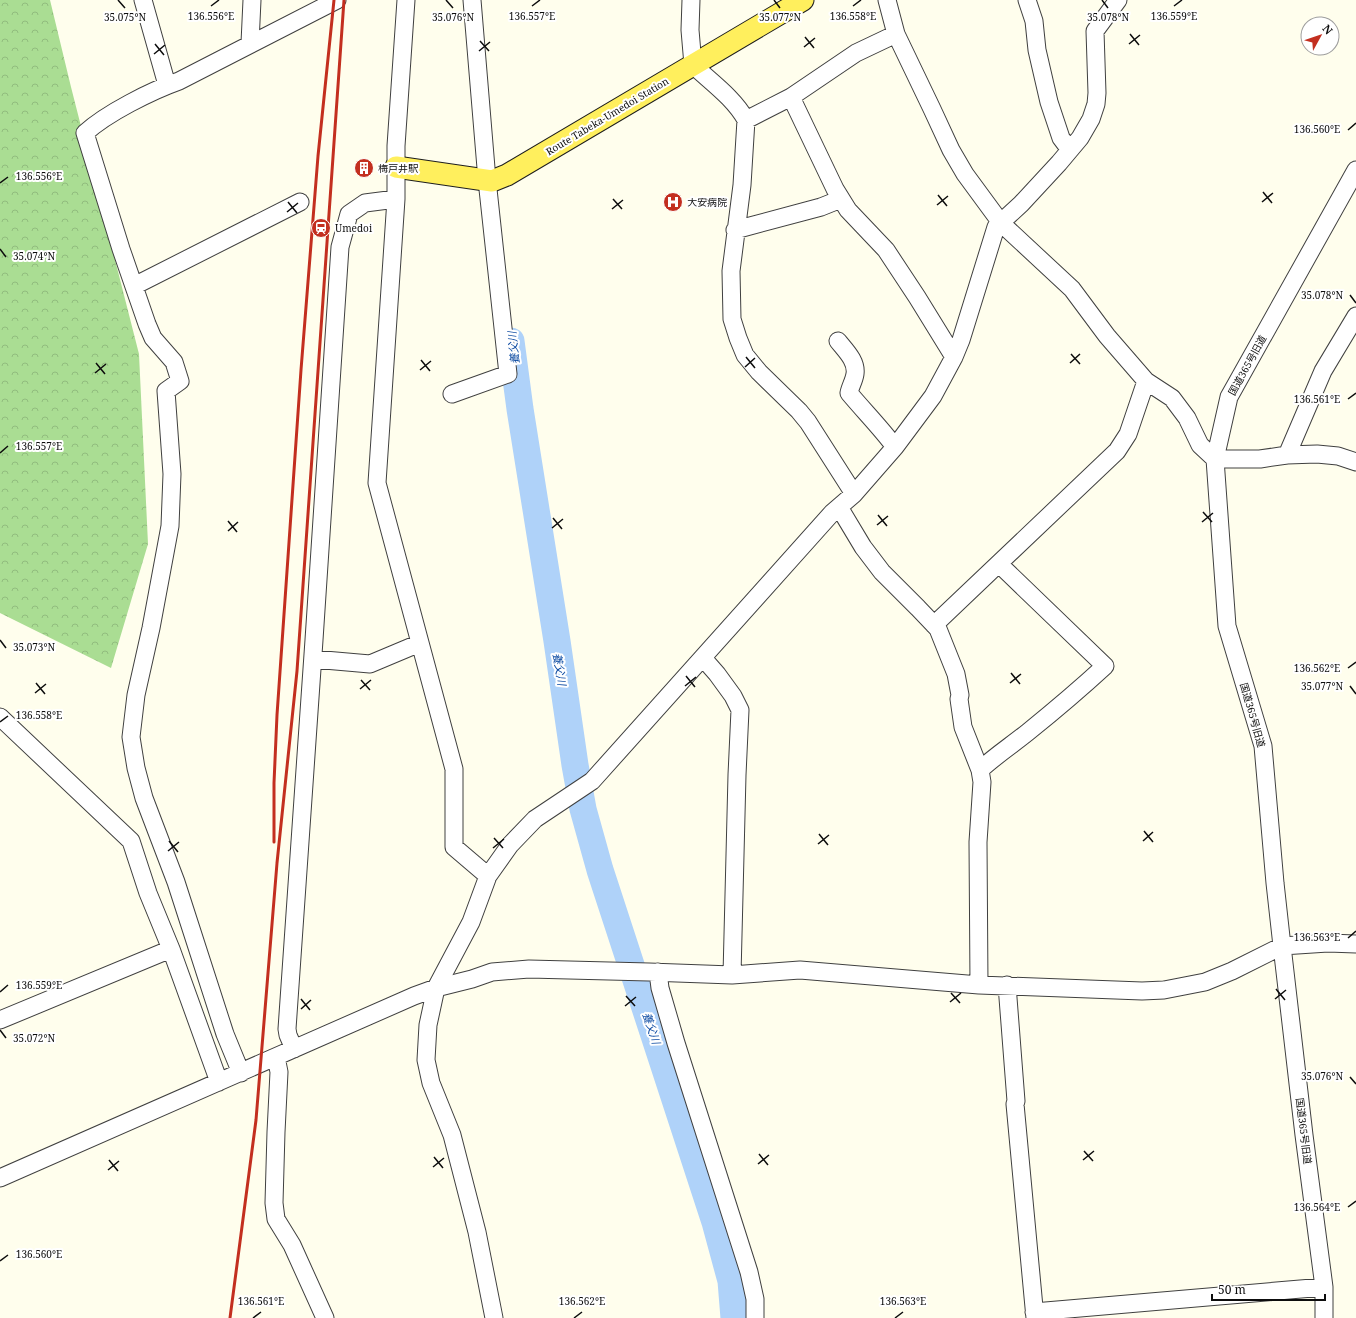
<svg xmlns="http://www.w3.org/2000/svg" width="1356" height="1318" viewBox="0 0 1356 1318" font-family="'Noto Serif','Noto Sans JP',serif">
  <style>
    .forest { fill: url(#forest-crowns) }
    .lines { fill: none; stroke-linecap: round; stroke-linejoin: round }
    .river { stroke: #afd2f9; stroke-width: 27 }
    .minor-casing { stroke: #404040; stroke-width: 19 }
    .major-casing { stroke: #1e1e1e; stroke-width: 23 }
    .minor { stroke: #fff; stroke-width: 17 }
    .major { stroke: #ffef5d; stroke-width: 21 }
    .rail { stroke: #c32f1f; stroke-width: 3 }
    .ticks { fill: none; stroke: #0d0d0d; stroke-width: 1.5 }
    .labels { text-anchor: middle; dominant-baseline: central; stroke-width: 4; stroke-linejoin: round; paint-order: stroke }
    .street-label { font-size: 10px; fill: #0d0d0d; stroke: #fff }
    .poi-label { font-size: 10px; fill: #0d0d0d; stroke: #fff; text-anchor: start }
    .water-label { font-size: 11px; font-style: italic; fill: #114ea4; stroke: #fff }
    .ticks-label { font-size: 10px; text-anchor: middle; fill: #0d0d0d; stroke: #fff; stroke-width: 4; stroke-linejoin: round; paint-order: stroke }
  </style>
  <defs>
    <pattern id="forest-crowns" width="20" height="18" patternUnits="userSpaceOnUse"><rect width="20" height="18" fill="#aadd93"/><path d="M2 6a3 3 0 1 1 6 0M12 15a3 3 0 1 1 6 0" fill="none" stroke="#91bc7e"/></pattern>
  </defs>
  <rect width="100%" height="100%" fill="#fffeed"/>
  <path class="forest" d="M 0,0 L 50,0 L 71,87 L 139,354 L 148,544 L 111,668 L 0,613 Z"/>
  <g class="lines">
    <path class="river" d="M 511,341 L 520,409 L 557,641 L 575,765 L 583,809 L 600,870 L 715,1222 L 731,1281 L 734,1318"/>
    <g class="minor-casing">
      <path id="minor" d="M 143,0 L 167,85
        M 406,0 L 396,146 L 396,199 L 377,483 L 454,769 L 454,847 L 488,876
        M 691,0 L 690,30 L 693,65 C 711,82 734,98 746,120 L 742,185 L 731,271 L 732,319 L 738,338 L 745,355 L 759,372 L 799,411 L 808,422 L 854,494
        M 887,0 L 896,34 L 932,109 L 951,150 L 965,174 L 1001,223 L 1072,289 L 1107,336 L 1146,381 L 1172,398 L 1187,418 L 1200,445 L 1215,459 L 1260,459 L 1287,455 L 1317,454 L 1338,456 L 1356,462
        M 1027,0 L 1034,21 L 1037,50 L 1049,102 L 1061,138 L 1070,150
        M 250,43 L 252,0
        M 791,97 L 835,189 L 848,210 L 886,250 L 917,297 L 954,357
        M 746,120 L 791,97 L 856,53 L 896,34
        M 735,230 L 821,207 L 841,199
        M 134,286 L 300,202
        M 838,341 C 845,350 857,361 855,374 C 854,381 850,387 849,393 C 864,411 881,428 895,447
        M 452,394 L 508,374 L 487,180 L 472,0
        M 1287,455 L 1323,371 L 1356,316
        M 839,507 L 863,547 L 882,572 L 918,608 L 938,629 L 956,674 L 960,695 L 959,699 L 963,727 L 980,770 L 982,782 L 978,842 L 979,985
        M 934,625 L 1117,451 L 1128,434 L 1146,381
        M 703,658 L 717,674 L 733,696 L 740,710 L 737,775 L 732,975
        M 313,659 L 370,664 L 420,643
        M 0,717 L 131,841 L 148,893 L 171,949 L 219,1082
        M 980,770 C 995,756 1012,745 1028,732 C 1054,711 1080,689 1105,666 L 999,564
        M 658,972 L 660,988 L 676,1043 L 749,1272 L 755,1299 L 755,1318
        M 1007,985 L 1016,1101 L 1015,1104 L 1035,1318
        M 0,1020 L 171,949
        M 294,1049 L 288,1035 L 287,1029 L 314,640 L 340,247 L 349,214 L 365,203 L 396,199
        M 276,1057 L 279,1072 L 276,1132 L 274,1203 L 276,1219 L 292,1245 L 325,1318
        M 241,1073 L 225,1034 L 176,882 L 144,798 L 136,768 L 131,737 L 136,695 L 151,628 L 170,526 L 172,474 L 166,391 L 180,381 L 174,362 L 153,338 L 147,324 L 121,249 L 85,133 C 107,113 151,91 179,81 L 337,0
        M 0,1178 L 414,996 L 436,988 L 472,979 L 492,972 L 529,969 L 649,972 L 732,975 L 800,970 L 979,985 L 1142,991 L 1164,990 L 1205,982 L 1232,971 L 1282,946 L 1328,943 L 1356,944
        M 1034,1312 L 1324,1287
        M 494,1318 L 477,1232 L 452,1135 L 431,1083 L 426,1060 L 428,1025 L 436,988 L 471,922 L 488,876 L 510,845 L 535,819 L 592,781 L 832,513 L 854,494 L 895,447 L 933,396 L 954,357 L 961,340 L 996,227 L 1021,204 L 1059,163 L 1080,138 L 1091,119 L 1096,104 L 1097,93 L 1095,31 L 1118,0
        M 1324,1318 L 1324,1287 L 1304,1135 L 1282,946 L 1275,883 L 1263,746 L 1227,626 L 1215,459 L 1229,397 L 1356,170"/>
    </g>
    <g class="major-casing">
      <path id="major" d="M 396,167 L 492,181 L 507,175 L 803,0"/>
    </g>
    <use href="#minor" class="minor"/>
    <use href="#major" class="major"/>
    <path class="rail" d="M 274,842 L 274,783 L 277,715 L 301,370 L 318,156 L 334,0
      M 230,1318 L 256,1120 L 277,863 L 297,671 L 344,0"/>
  </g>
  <path class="ticks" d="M 118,0 L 125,8M 446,0 L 453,8M 774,0 L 780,8M 1102,0 L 1108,8M 211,6 L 219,0M 532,6 L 540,0M 853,6 L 861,0M 1174,6 L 1182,0M 1130,34 L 1139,45M 805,37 L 814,48M 480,41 L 489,51M 155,44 L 164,55M 1129,44 L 1140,35M 804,47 L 815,38M 479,51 L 490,42M 154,54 L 165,45M 1348,130 L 1356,123M 0,183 L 8,177M 1263,192 L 1272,203M 938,195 L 947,206M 613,199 L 622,209M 288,202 L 297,213M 1262,202 L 1273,193M 937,205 L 948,196M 612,209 L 623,200M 287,212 L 298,203M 0,249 L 6,257M 1350,295 L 1356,303M 1071,354 L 1080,364M 746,357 L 755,368M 421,360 L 430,371M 96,363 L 105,374M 1070,363 L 1080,354M 745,367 L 755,358M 420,370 L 431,361M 95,373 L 106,364M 1348,399 L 1356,393M 0,453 L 8,446M 1203,512 L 1212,522M 878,515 L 887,526M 553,518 L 562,529M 228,521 L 237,532M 1202,522 L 1213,513M 877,525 L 888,516M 552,528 L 563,519M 228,531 L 238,522M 0,640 L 6,648M 1348,668 L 1356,662M 1011,673 L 1020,684M 686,676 L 695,687M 361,680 L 370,690M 36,683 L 45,694M 1010,683 L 1021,674M 685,686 L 696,677M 1350,686 L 1356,694M 360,689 L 371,680M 35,693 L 46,684M 0,722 L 8,716M 1144,831 L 1153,842M 819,834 L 828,845M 494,838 L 503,848M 169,841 L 178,852M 1143,841 L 1153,832M 818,844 L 829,835M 493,848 L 504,839M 168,851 L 179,842M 1348,938 L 1356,931M 1276,989 L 1285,1000M 0,992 L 8,985M 951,993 L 960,1003M 626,996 L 635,1006M 301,999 L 310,1010M 1275,999 L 1286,990M 950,1002 L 961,993M 625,1006 L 636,997M 301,1009 L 311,1000M 0,1030 L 6,1038M 1350,1077 L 1356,1084M 1084,1151 L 1093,1161M 759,1154 L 768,1165M 434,1157 L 443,1168M 109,1160 L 118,1171M 1083,1160 L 1094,1151M 758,1164 L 769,1155M 433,1167 L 444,1158M 108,1170 L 119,1161M 1348,1207 L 1356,1201M 0,1261 L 8,1255M 253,1318 L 261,1312M 574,1318 L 582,1312M 895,1318 L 903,1312"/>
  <defs>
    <g id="building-disc" transform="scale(1)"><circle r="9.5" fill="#c32f1f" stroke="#fff"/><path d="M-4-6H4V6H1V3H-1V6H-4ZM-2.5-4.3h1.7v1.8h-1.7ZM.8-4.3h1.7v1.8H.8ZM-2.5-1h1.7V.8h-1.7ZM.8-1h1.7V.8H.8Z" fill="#fff"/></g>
    <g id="hospital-disc" transform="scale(1)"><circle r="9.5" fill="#c32f1f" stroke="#fff"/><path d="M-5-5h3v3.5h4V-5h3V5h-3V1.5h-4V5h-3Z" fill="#fff"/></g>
    <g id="station-disc" transform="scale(1)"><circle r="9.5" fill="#c32f1f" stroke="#fff"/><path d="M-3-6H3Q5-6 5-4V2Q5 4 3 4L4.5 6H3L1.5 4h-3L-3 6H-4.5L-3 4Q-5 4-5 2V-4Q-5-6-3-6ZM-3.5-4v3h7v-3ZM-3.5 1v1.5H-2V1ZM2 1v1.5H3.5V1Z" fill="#fff"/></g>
  </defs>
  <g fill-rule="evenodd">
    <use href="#building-disc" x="364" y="168"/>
    <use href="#hospital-disc" x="673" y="202"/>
    <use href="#station-disc" x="321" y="228"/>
  </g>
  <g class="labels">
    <g class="street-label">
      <text transform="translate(607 116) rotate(-31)">Route Tabeka-Umedoi Station</text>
      <text transform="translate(1247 365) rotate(-61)">国道365号旧道</text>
      <text transform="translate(1253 715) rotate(74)">国道365号旧道</text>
      <text transform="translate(1304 1131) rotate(83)">国道365号旧道</text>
    </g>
    <g class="poi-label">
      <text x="378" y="168">梅戸井駅</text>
      <text x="687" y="202">大安病院</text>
      <text x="335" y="228">Umedoi</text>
    </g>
    <g class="water-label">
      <text transform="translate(513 348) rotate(-96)">養父川</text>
      <text transform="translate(560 669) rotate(81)">養父川</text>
      <text transform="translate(652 1028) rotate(72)">養父川</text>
    </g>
  </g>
  <g class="ticks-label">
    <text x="211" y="20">136.556°E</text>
    <text x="532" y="20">136.557°E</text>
    <text x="853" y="20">136.558°E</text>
    <text x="1174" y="20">136.559°E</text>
    <text x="125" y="21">35.075°N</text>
    <text x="453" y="21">35.076°N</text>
    <text x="780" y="21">35.077°N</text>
    <text x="1108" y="21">35.078°N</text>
    <text x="1317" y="133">136.560°E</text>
    <text x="39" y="180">136.556°E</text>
    <text x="34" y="260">35.074°N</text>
    <text x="1322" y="299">35.078°N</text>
    <text x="1317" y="403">136.561°E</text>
    <text x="39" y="450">136.557°E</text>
    <text x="34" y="651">35.073°N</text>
    <text x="1317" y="672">136.562°E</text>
    <text x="1322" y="690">35.077°N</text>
    <text x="39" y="719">136.558°E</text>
    <text x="1317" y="941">136.563°E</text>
    <text x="39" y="989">136.559°E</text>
    <text x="34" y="1042">35.072°N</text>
    <text x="1322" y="1080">35.076°N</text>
    <text x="1317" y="1211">136.564°E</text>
    <text x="39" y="1258">136.560°E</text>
    <text x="261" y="1305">136.561°E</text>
    <text x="582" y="1305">136.562°E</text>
    <text x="903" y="1305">136.563°E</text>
  </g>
  <g transform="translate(1320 36) rotate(50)"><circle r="19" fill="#ffffff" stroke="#9e9e9e"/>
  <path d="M0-3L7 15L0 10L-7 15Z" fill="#c32f1f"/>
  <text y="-6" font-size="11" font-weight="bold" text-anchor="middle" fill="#0d0d0d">N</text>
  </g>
  <path d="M1212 1294v6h113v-6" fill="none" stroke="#0d0d0d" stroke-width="2"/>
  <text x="1218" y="1294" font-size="12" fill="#0d0d0d" stroke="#ffffff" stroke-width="3" paint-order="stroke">50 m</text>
</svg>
